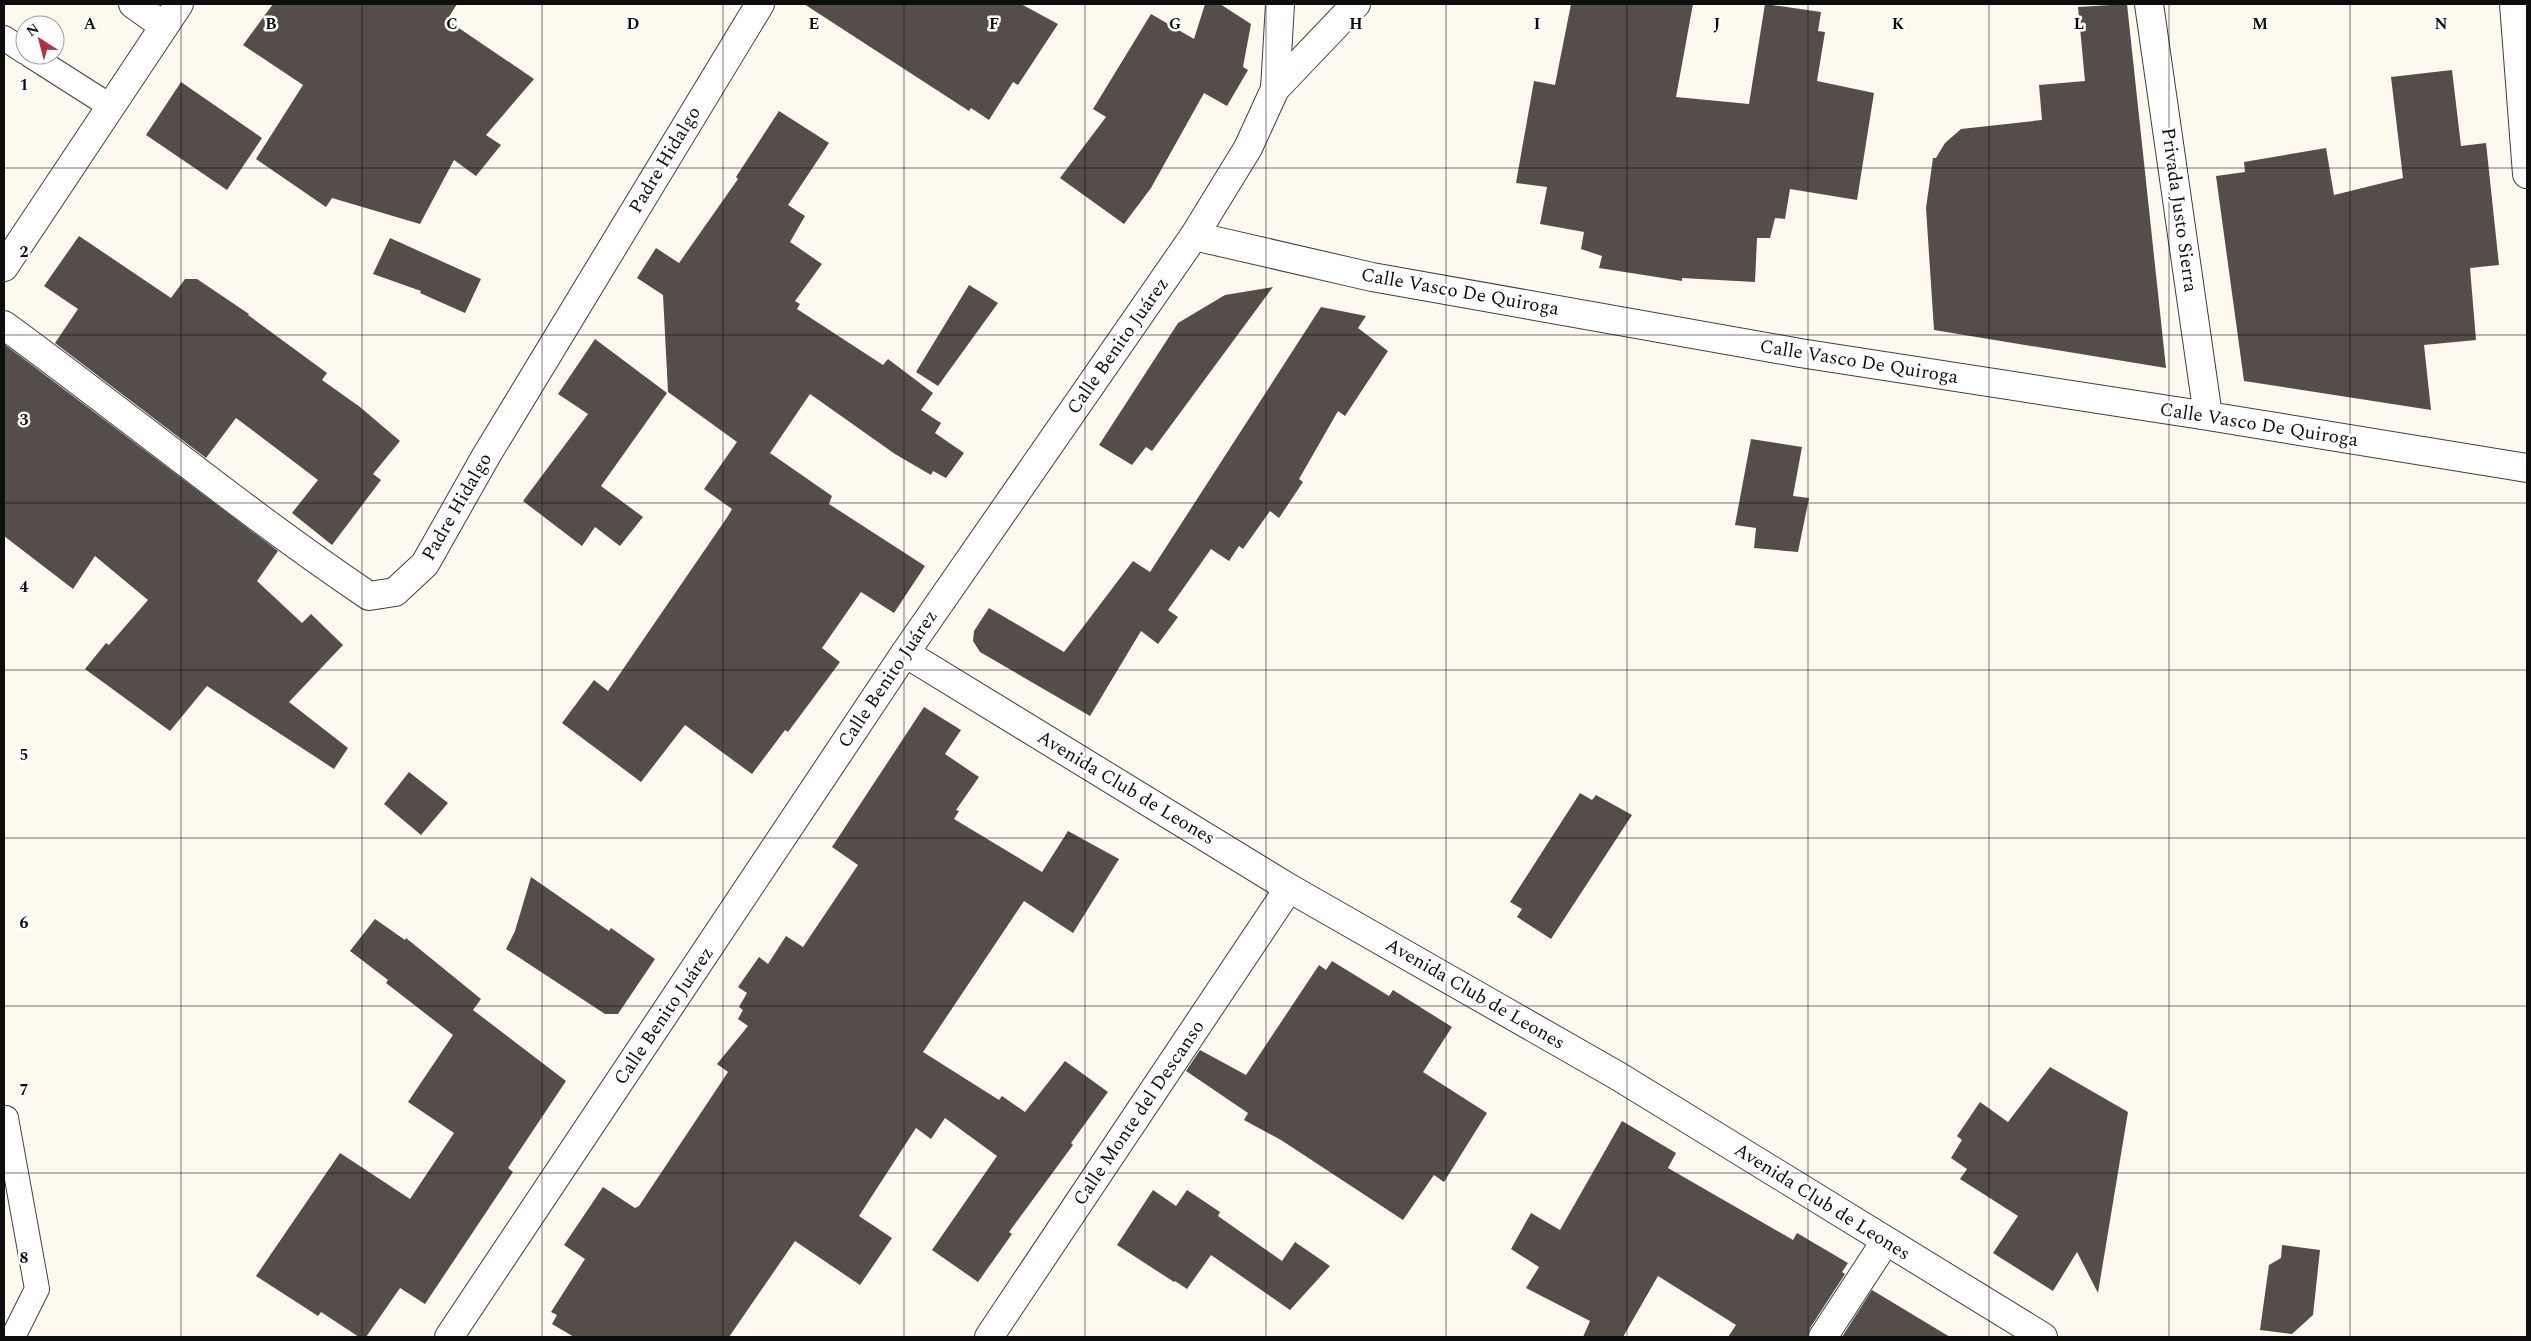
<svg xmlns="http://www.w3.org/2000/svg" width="2531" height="1341" viewBox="0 0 2531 1341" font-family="Spectral,serif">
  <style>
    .building { fill: #554d4a }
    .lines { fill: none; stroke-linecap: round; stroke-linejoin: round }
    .service-casing { stroke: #404040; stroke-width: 26 }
    .minor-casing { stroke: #404040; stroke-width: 30 }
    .tertiary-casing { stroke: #404040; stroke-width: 30 }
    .service { stroke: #fff; stroke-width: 24 }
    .minor { stroke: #fff; stroke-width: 28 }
    .tertiary { stroke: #fff; stroke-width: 28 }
    .grid { fill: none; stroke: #0d0d0d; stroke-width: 1; stroke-opacity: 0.55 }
    .labels { text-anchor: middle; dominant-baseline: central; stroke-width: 5; stroke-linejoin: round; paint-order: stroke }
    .street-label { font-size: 19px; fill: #0d0d0d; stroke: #fff }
    .grid-label { font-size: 16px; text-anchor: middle; font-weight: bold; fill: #0d0d0d; stroke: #fff; stroke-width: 5; stroke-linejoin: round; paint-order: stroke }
  </style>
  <rect width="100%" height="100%" fill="#fef9ef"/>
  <path class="building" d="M 273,4 L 457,4 L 447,20 L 534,79 L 486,135 L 501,145 L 476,176 L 454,160 L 420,224 L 332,198 L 326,207 L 256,159 L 303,85 L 243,45 Z
    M 804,4 L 1021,4 L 1058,24 L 1018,85 L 1013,82 L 989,120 L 971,108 L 969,111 Z
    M 1205,4 L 1220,4 L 1251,24 L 1243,67 L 1248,70 L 1227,106 L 1204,93 L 1151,188 L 1124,224 L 1060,178 L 1106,117 L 1093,109 L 1151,14 L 1194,39 Z
    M 1571,4 L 1693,4 L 1676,97 L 1749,104 L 1765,4 L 1821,12 L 1818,31 L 1825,32 L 1817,81 L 1874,93 L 1857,200 L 1790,189 L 1785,219 L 1775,218 L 1770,238 L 1757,238 L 1755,282 L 1682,278 L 1682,281 L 1599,268 L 1602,256 L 1581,249 L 1584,232 L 1540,224 L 1547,187 L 1516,183 L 1534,81 L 1555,85 Z
    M 2127,4 L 2166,368 L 1934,330 L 1926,208 L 1933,158 L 1936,158 L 1945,143 L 1961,129 L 2042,120 L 2039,85 L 2085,81 L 2078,7 Z
    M 2452,70 L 2461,146 L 2486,143 L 2499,265 L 2470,268 L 2476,340 L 2424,345 L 2431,410 L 2244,381 L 2216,176 L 2245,172 L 2244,162 L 2326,148 L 2334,195 L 2403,178 L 2391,77 Z
    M 181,82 L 262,138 L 227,190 L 146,135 Z
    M 779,111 L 829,143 L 788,205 L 805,216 L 790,242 L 822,264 L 795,301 L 800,304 L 797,309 L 883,365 L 888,359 L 933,393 L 921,410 L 941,423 L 935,433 L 964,453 L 946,478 L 933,471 L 931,475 L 895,454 L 810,394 L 770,453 L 832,496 L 829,504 L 925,566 L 894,613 L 861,592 L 822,648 L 840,662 L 788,732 L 785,730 L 752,774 L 685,725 L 641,782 L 562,723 L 594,680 L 608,691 L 728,516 L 732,509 L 704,489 L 737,442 L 668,392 L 663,295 L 637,278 L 656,248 L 679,263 L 738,179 L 736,177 Z
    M 79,236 L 171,298 L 185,279 L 197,279 L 249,314 L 248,315 L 327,373 L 322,380 L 360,407 L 400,441 L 373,474 L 381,480 L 332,545 L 292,513 L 318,480 L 236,418 L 206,458 L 55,343 L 78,309 L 44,286 Z
    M 390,238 L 481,279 L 465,313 L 420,293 L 421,291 L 373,274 Z
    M 969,285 L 998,303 L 938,386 L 916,372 Z
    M 1273,287 L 1152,451 L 1146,447 L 1132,465 L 1099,445 L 1178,323 L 1225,295 Z
    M 1321,307 L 1366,316 L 1358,328 L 1388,351 L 1345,416 L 1338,411 L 1299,479 L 1303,482 L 1279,518 L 1270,511 L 1243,549 L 1239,546 L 1229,561 L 1211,549 L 1168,610 L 1178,617 L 1158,644 L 1141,631 L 1090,716 L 980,652 L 973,641 L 974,631 L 989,608 L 1064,652 L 1133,561 L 1150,572 Z
    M 595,339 L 667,393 L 601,486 L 643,517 L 620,546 L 595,527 L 582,546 L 523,501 L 588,414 L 558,394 Z
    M 4,344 L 278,551 L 257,581 L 302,623 L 311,614 L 343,645 L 289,702 L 348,748 L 334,769 L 207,686 L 170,731 L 85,669 L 106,643 L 109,645 L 148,600 L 95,556 L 73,589 L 4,536 Z
    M 1751,439 L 1802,447 L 1793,496 L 1809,498 L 1798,552 L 1754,548 L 1756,528 L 1735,525 Z
    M 924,707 L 961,730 L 945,754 L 979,777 L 956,810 L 959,811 L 954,819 L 1042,872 L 1068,831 L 1119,859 L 1073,933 L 1024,901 L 923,1052 L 999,1100 L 1002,1096 L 1025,1112 L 1065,1061 L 1108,1092 L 1071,1143 L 1073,1145 L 1009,1232 L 1012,1234 L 978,1282 L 932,1250 L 997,1156 L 945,1118 L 931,1139 L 916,1128 L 859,1216 L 892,1238 L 860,1285 L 795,1241 L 729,1337 L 574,1337 L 552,1324 L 557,1315 L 551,1312 L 585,1259 L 564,1245 L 603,1187 L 635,1208 L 639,1206 L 728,1072 L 717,1064 L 748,1026 L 738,1019 L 743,1010 L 739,1007 L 747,993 L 738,987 L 759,957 L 768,964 L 786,936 L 803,947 L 858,865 L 832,847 Z
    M 409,772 L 448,803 L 421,835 L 384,804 Z
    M 1580,793 L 1592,800 L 1596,795 L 1632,815 L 1551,939 L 1517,917 L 1522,909 L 1510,902 Z
    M 531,877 L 609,931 L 611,928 L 655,959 L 618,1014 L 605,1014 L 506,949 L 515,931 Z
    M 375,919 L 405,940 L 406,938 L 481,999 L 473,1010 L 566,1081 L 508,1168 L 513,1172 L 425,1304 L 400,1288 L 366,1337 L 359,1337 L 321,1312 L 318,1316 L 256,1276 L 340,1153 L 410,1199 L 454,1133 L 408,1102 L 453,1035 L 386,983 L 388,980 L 350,951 Z
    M 1332,961 L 1389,996 L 1393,990 L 1452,1027 L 1423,1072 L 1487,1113 L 1444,1182 L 1434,1175 L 1403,1220 L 1281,1140 L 1244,1120 L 1248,1113 L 1186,1071 L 1200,1050 L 1246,1075 L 1319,965 L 1326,970 Z
    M 2050,1067 L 2128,1112 L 2098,1293 L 2077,1252 L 2053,1291 L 1993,1253 L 2018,1216 L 1960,1179 L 1967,1169 L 1951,1158 L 1962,1140 L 1957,1136 L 1980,1102 L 2008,1122 Z
    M 1622,1121 L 1676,1153 L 1668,1168 L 1793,1240 L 1797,1233 L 1848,1263 L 1842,1272 L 1845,1274 L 1810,1328 L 1808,1337 L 1728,1337 L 1736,1325 L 1658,1276 L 1623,1337 L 1583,1337 L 1590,1321 L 1526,1288 L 1539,1267 L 1511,1249 L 1531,1213 L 1560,1230 Z
    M 1153,1190 L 1176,1206 L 1187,1190 L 1220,1212 L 1218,1216 L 1282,1261 L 1295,1242 L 1330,1266 L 1290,1310 L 1211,1255 L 1187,1289 L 1175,1281 L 1174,1282 L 1117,1245 Z
    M 2282,1245 L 2320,1250 L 2313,1315 L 2292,1334 L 2260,1330 L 2269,1265 L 2281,1258 Z
    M 1872,1290 L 1950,1337 L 1842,1337 Z"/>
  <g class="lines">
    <g class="service-casing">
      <path id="service" d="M 4,38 L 25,52
        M 30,55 L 110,106
        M 6,1118 L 37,1289 L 13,1337"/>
    </g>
    <g class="minor-casing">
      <path id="minor" d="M 133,4 L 164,26
        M 2149,4 L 2208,416
        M 2514,4 L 2527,174
        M 1275,89 L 1356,4
        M 1194,236 L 1372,277 L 1800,353 L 2208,416 L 2527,468
        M 4,325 C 126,414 243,511 369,596 L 395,592 L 425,564 L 486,456 L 760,4
        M 905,653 L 1289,888 L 1618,1076 L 2043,1337
        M 989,1337 L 1289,888
        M 1823,1337 L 1885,1242"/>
    </g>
    <g class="tertiary-casing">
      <path id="tertiary" d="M 4,267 L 179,4
        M 449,1337 L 905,653 L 1194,236 L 1248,148 L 1275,89 L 1280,4"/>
    </g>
    <use href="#service" class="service"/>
    <use href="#minor" class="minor"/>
    <use href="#tertiary" class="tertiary"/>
  </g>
  <path class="grid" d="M 181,4 L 181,1337M 362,4 L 362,1337M 542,4 L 542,1337M 723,4 L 723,1337M 904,4 L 904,1337M 1085,4 L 1085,1337M 1266,4 L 1266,1337M 1446,4 L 1446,1337M 1627,4 L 1627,1337M 1808,4 L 1808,1337M 1989,4 L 1989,1337M 2169,4 L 2169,1337M 2350,4 L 2350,1337M 4,168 L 2527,168M 4,335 L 2527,335M 4,503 L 2527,503M 4,670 L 2527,670M 4,838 L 2527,838M 4,1006 L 2527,1006M 4,1173 L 2527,1173"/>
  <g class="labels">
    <g class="street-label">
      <text transform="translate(665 160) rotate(-59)">Padre Hidalgo</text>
      <text transform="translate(2179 210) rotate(82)">Privada Justo Sierra</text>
      <text transform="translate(1460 292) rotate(10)">Calle Vasco De Quiroga</text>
      <text transform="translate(1118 346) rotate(-55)">Calle Benito Juárez</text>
      <text transform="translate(1859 362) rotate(9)">Calle Vasco De Quiroga</text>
      <text transform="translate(2259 425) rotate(9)">Calle Vasco De Quiroga</text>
      <text transform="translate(457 507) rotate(-60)">Padre Hidalgo</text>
      <text transform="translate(888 679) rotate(-56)">Calle Benito Juárez</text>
      <text transform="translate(1126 788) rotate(31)">Avenida Club de Leones</text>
      <text transform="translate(1475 994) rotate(30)">Avenida Club de Leones</text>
      <text transform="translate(664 1016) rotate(-56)">Calle Benito Juárez</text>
      <text transform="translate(1139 1113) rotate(-56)">Calle Monte del Descanso</text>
      <text transform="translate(1822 1202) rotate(32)">Avenida Club de Leones</text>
    </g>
  </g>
  <g class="grid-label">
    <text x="90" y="29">A</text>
    <text x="271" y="29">B</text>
    <text x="452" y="29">C</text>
    <text x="633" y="29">D</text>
    <text x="814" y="29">E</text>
    <text x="994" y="29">F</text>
    <text x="1175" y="29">G</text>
    <text x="1356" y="29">H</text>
    <text x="1537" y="29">I</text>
    <text x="1717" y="29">J</text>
    <text x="1898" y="29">K</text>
    <text x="2079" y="29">L</text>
    <text x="2260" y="29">M</text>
    <text x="2441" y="29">N</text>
    <text x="24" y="90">1</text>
    <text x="24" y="257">2</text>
    <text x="24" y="425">3</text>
    <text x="24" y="592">4</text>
    <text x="24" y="760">5</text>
    <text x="24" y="928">6</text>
    <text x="24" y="1095">7</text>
    <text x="24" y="1263">8</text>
  </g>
  <rect width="2531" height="1341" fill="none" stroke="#0d0d0d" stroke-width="10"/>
  <g transform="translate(40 40) rotate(324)"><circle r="24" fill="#ffffff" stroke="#9e9e9e"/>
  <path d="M0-4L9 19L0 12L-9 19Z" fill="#b42f44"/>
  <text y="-8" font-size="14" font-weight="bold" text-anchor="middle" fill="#0d0d0d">N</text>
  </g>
</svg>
